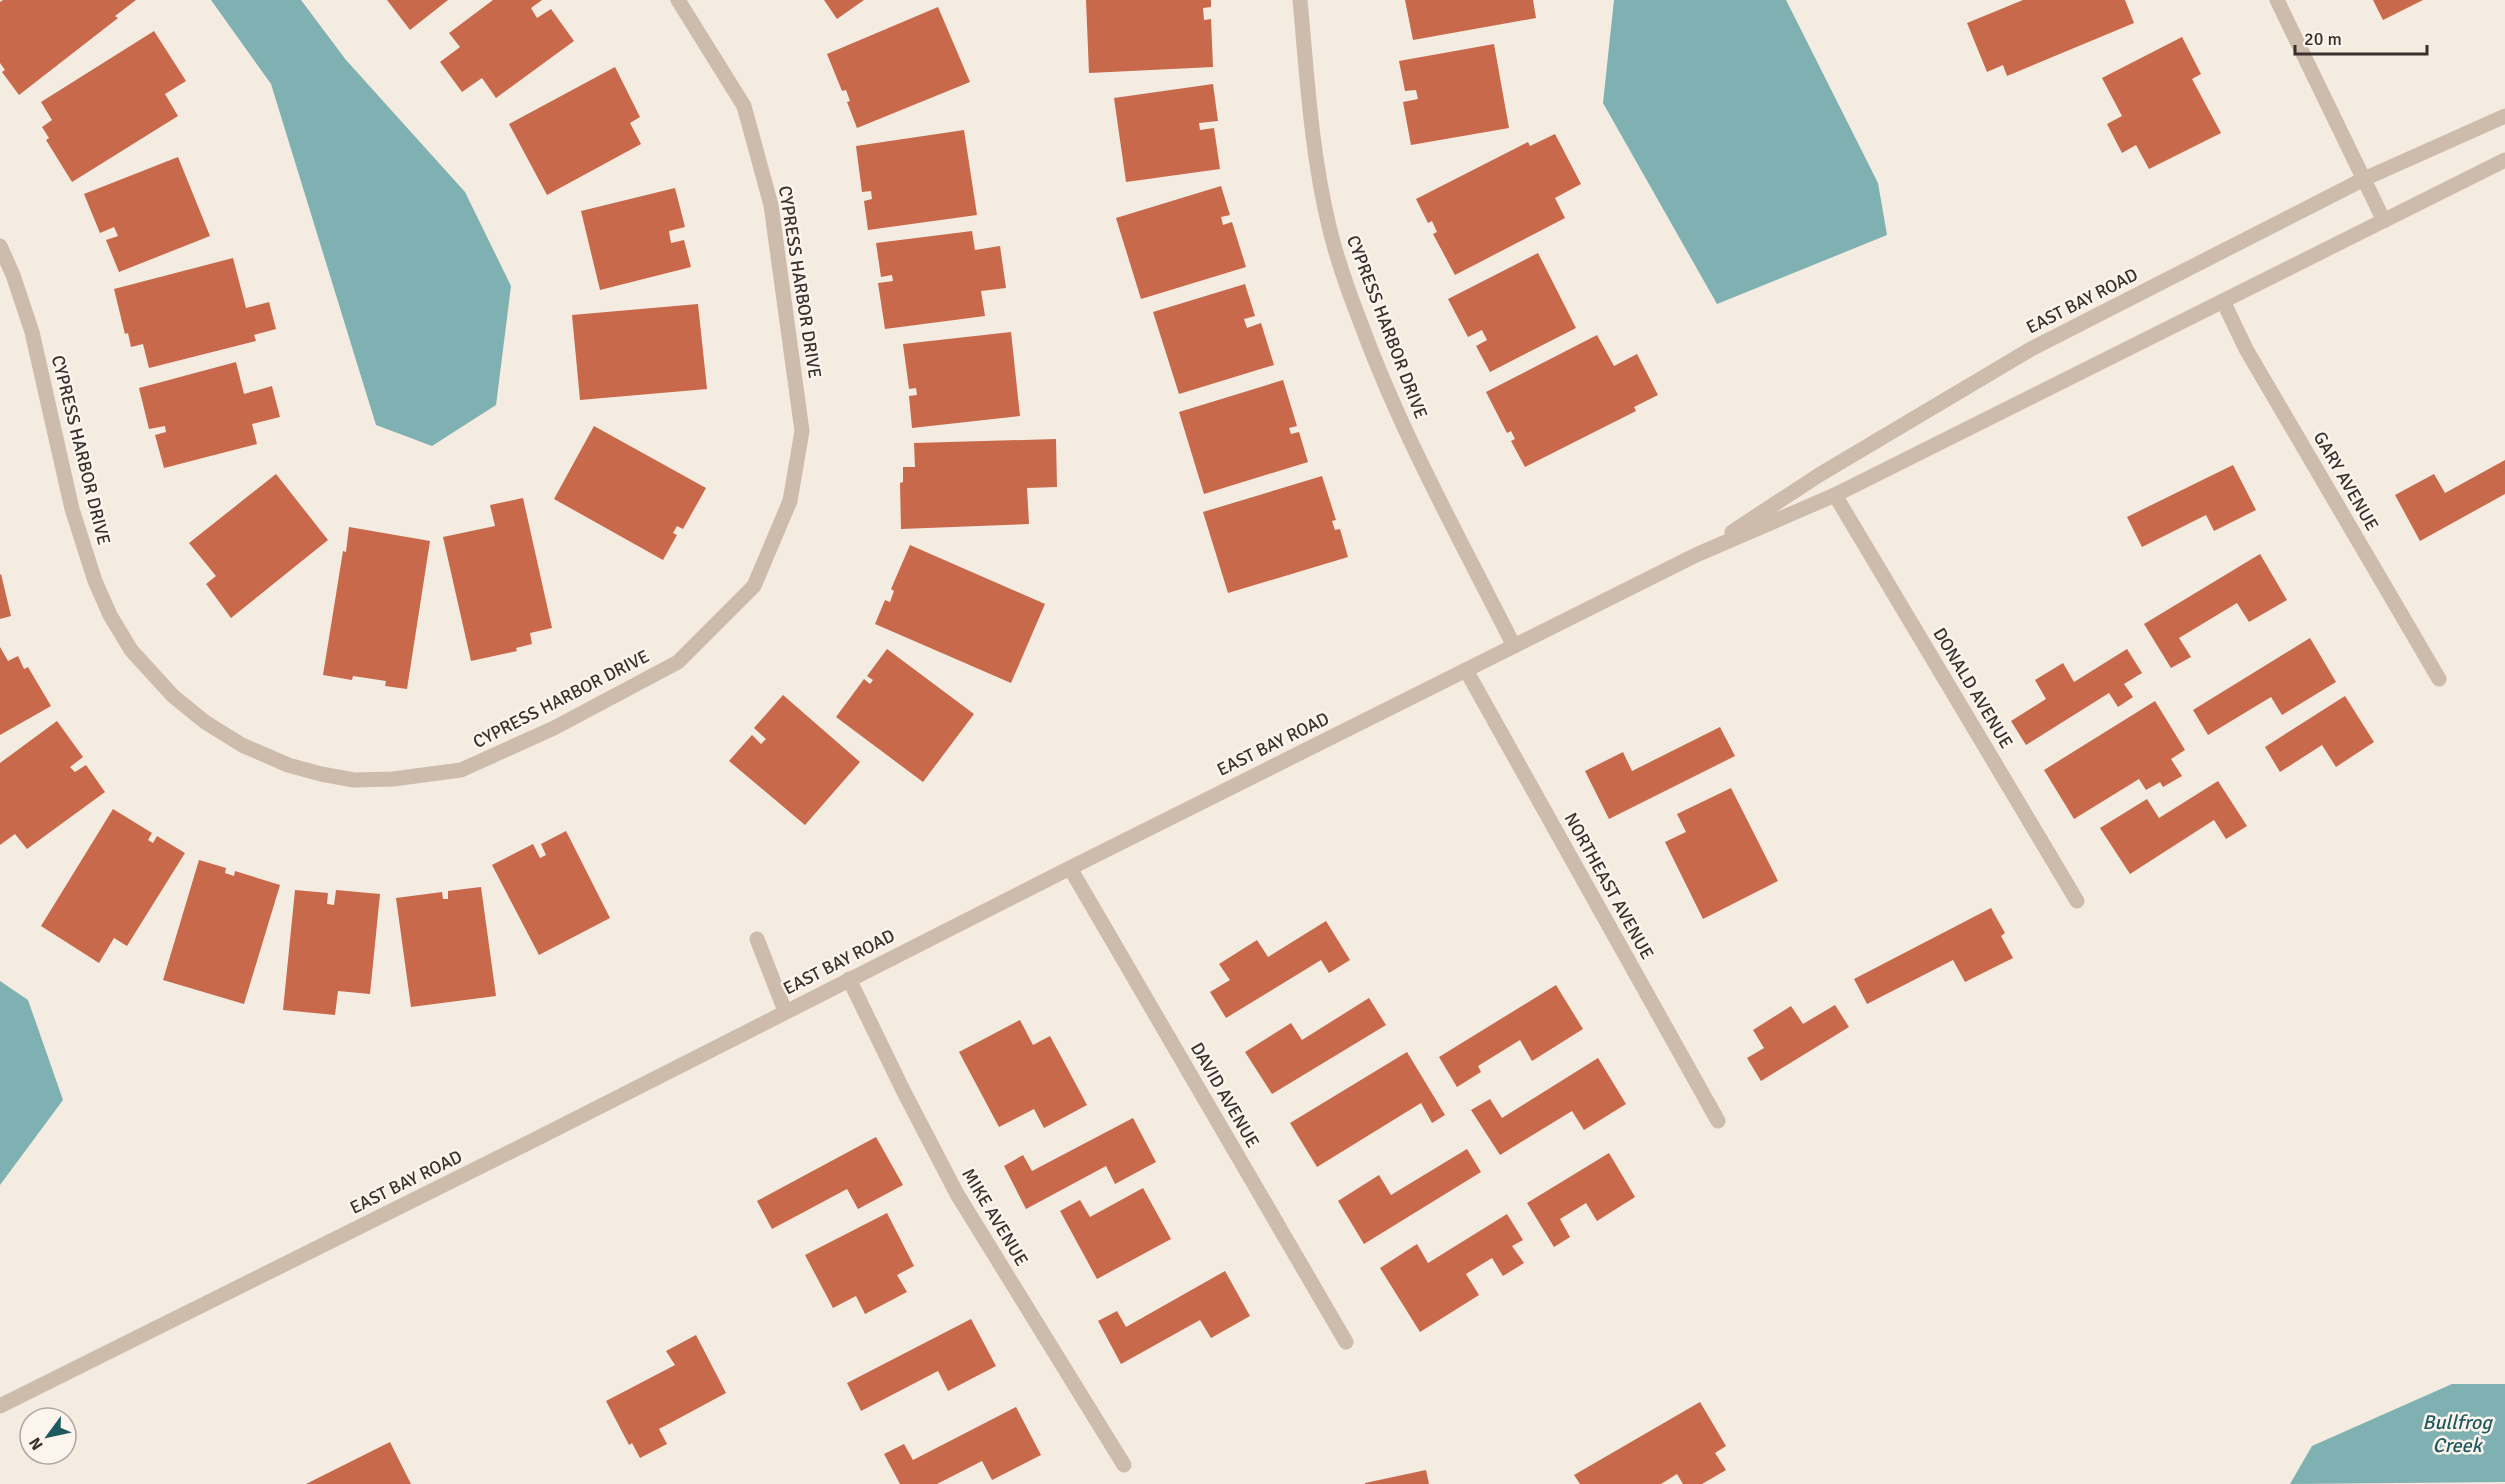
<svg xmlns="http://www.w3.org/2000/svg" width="2505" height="1484" viewBox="0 0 2505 1484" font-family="Signika,sans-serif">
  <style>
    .water { fill: #7fb0b2 }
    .building { fill: #c8694b }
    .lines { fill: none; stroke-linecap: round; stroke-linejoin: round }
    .service { stroke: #cdbbac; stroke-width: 15 }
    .minor { stroke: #cdbbac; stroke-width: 15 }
    .tertiary { stroke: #cdbbac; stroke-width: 15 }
    .labels { text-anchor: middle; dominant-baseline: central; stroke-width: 5; stroke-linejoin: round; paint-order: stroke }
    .street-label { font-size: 18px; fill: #3b302b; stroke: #fbf5ee }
    .water-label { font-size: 20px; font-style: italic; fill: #1f5a5e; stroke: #fbf5ee }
  </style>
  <rect width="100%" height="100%" fill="#f4ebe1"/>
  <path class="water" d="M 211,0 L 301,0 L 346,60 L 465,192 L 511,286 L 496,405 L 432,446 L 376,425 L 271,84 Z
    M 1614,0 L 1786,0 L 1878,183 L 1887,235 L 1717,304 L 1603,103 Z
    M 0,981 L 28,1000 L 63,1100 L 0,1185 Z
    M 2452,1384 L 2505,1384 L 2505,1482 L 2290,1484 L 2312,1446 Z"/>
  <path class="building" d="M 3,0 L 136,0 L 115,16 L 118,18 L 19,95 L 2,72 L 5,70 L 0,63 L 0,2 Z
    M 387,0 L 448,0 L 410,30 Z
    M 493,0 L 542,0 L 531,8 L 537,18 L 551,9 L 574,41 L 496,98 L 482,78 L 462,92 L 440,62 L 460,47 L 449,33 Z
    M 824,0 L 864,0 L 837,19 Z
    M 1086,0 L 1211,0 L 1211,7 L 1203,8 L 1204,20 L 1211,19 L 1213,67 L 1089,73 Z
    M 1405,0 L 1533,0 L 1536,18 L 1413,40 Z
    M 2023,0 L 2125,0 L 2134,23 L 2007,76 L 2003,65 L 1987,72 L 1967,23 Z
    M 2373,0 L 2423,0 L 2383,20 Z
    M 938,7 L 970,82 L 857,128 L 847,102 L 850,101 L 846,90 L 842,91 L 827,54 Z
    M 154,31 L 186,81 L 165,94 L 178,116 L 72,182 L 46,140 L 49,138 L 42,127 L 52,120 L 41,102 Z
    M 2182,37 L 2201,74 L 2192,79 L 2221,133 L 2149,169 L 2136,145 L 2122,153 L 2107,124 L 2122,116 L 2102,78 Z
    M 1494,44 L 1509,128 L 1411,145 L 1403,102 L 1418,99 L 1416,90 L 1405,91 L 1399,61 Z
    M 615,67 L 640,117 L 630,123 L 641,144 L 547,195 L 509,124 Z
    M 1213,84 L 1218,121 L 1199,123 L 1200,130 L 1214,128 L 1220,169 L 1126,182 L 1114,98 Z
    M 964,130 L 977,215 L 868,230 L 864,201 L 872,199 L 871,191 L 862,192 L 856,146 Z
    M 1555,134 L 1581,184 L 1555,198 L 1565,218 L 1455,275 L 1433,234 L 1437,232 L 1432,221 L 1428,223 L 1416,199 L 1528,142 L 1530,146 Z
    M 178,157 L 210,236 L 119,272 L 106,240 L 118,236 L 114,227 L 100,233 L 84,194 Z
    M 1221,186 L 1230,215 L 1221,217 L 1223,225 L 1232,222 L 1246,267 L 1141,299 L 1116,218 Z
    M 675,188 L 685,227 L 669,231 L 671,243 L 684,240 L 691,267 L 600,290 L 581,211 Z
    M 972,231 L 975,250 L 1000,246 L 1006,288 L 981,291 L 985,316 L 885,329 L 878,283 L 893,281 L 892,275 L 881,277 L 876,243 Z
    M 1538,253 L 1576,328 L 1490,372 L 1476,346 L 1487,340 L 1482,330 L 1468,337 L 1448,299 Z
    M 233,258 L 246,308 L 269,302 L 276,329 L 254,335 L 256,341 L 149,368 L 143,344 L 131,347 L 128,333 L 125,334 L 114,289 Z
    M 1245,284 L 1255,316 L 1244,319 L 1247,328 L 1261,323 L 1274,365 L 1179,394 L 1153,312 Z
    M 698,304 L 707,389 L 580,400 L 572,315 Z
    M 1011,332 L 1020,416 L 912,428 L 909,396 L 917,395 L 916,388 L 909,389 L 903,344 Z
    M 1597,335 L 1614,366 L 1637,354 L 1658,395 L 1634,407 L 1636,411 L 1525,467 L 1511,441 L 1515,439 L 1511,431 L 1507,433 L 1486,392 Z
    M 236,362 L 244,394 L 272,386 L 280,417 L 252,424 L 257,444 L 164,468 L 155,435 L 166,432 L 165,426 L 149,429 L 139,388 Z
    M 1283,380 L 1297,426 L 1289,428 L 1291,434 L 1299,432 L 1308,462 L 1204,494 L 1179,412 Z
    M 594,426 L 706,488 L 683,529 L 677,526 L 673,533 L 677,535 L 663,560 L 554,499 Z
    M 1056,439 L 1057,487 L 1027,488 L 1029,524 L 901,529 L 900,483 L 903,482 L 903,467 L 915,467 L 914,443 Z
    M 2505,460 L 2505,494 L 2420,541 L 2395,495 L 2434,474 L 2445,493 Z
    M 2233,465 L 2256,510 L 2214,531 L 2206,515 L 2142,547 L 2127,517 Z
    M 276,474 L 328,540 L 231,618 L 206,584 L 216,576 L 189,543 Z
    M 1322,476 L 1336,520 L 1332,521 L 1335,530 L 1340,529 L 1348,557 L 1228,593 L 1203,512 Z
    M 523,498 L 552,628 L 530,633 L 532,644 L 516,648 L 517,651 L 471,661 L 443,537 L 495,526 L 490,505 Z
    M 349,527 L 430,541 L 407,689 L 385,686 L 386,681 L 353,676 L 352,680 L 323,675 L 343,551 L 346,552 Z
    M 910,545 L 1045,604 L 1011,683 L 875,624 L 885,600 L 890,602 L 894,591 L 891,589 Z
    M 2260,554 L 2287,600 L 2249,622 L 2237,603 L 2179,638 L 2191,657 L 2171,668 L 2144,624 Z
    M 1,574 L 11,616 L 0,619 L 0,575 Z
    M 2310,638 L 2336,682 L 2282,715 L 2271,697 L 2208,735 L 2193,710 Z
    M 0,647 L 8,661 L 18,656 L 24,669 L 28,667 L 51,706 L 0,735 Z
    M 887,649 L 974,714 L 923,782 L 836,717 L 864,679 L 870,684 L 873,680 L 867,676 Z
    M 2127,649 L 2142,673 L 2124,684 L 2133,697 L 2118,707 L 2109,693 L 2026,745 L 2011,721 L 2046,699 L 2035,680 L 2063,663 L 2074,682 Z
    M 783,695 L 860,762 L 805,825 L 729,761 L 752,735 L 761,744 L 766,739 L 754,728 Z
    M 2345,696 L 2374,742 L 2336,767 L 2322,745 L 2280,772 L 2265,747 Z
    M 2155,701 L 2185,750 L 2171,759 L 2182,776 L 2163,787 L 2160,782 L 2146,790 L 2139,779 L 2074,819 L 2044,770 Z
    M 57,721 L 83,757 L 70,767 L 75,772 L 86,765 L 105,792 L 27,849 L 15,834 L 0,845 L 0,763 Z
    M 1720,727 L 1735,756 L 1609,819 L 1585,771 L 1623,752 L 1632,771 Z
    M 2218,781 L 2247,826 L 2226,839 L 2214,820 L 2130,874 L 2100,828 L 2147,799 L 2159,818 Z
    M 1731,788 L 1778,881 L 1703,919 L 1665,842 L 1686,832 L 1677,814 Z
    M 113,809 L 152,833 L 148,840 L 153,843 L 157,836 L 185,853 L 127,946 L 114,938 L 99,963 L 41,926 Z
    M 566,831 L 610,918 L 539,955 L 492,865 L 533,844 L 540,858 L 546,855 L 541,844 Z
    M 199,860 L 226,868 L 225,873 L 234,876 L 235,871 L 280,885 L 244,1004 L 163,980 Z
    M 481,887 L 496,996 L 411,1007 L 396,898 L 442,892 L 443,899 L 448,899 L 448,891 Z
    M 295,890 L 328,893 L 327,904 L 334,905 L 336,890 L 380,894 L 370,994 L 338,991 L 335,1015 L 283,1010 Z
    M 1991,908 L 2005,933 L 2001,936 L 2013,958 L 1965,982 L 1953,960 L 1867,1004 L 1854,979 Z
    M 1326,921 L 1350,960 L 1329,973 L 1321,960 L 1226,1018 L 1210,992 L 1230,980 L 1219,964 L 1257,940 L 1268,957 Z
    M 1556,985 L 1583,1029 L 1532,1061 L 1520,1040 L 1478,1066 L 1481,1072 L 1457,1087 L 1439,1057 Z
    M 1369,998 L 1386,1025 L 1272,1094 L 1245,1052 L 1291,1023 L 1302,1040 Z
    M 1835,1005 L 1849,1027 L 1761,1081 L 1747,1058 L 1764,1048 L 1753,1030 L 1791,1006 L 1803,1024 Z
    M 1020,1020 L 1033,1045 L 1050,1036 L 1087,1105 L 1044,1128 L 1034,1109 L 999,1127 L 959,1052 Z
    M 1407,1052 L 1445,1115 L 1432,1123 L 1421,1103 L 1317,1167 L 1290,1123 Z
    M 1598,1058 L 1626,1104 L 1584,1130 L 1572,1111 L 1500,1155 L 1471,1110 L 1490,1099 L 1502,1118 Z
    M 1133,1118 L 1156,1162 L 1115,1184 L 1106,1166 L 1026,1209 L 1004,1166 L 1023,1155 L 1032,1171 Z
    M 876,1137 L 903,1185 L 858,1209 L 847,1189 L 772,1229 L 757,1201 Z
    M 1467,1149 L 1481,1172 L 1364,1244 L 1338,1201 L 1379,1175 L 1391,1195 Z
    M 1609,1153 L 1635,1197 L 1597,1221 L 1586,1203 L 1560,1219 L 1570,1237 L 1554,1247 L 1527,1203 Z
    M 1143,1188 L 1171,1239 L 1097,1279 L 1060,1211 L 1080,1200 L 1090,1217 Z
    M 887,1213 L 914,1266 L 897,1275 L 907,1292 L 865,1314 L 856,1296 L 833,1308 L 805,1255 Z
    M 1507,1214 L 1523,1240 L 1512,1246 L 1524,1263 L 1503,1276 L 1492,1258 L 1466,1274 L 1479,1295 L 1420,1332 L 1380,1268 L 1417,1244 L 1428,1263 Z
    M 1225,1271 L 1250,1316 L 1211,1338 L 1200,1320 L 1121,1364 L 1098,1321 L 1117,1311 L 1126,1327 Z
    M 971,1319 L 996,1366 L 948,1391 L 938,1371 L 861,1411 L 847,1383 Z
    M 696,1335 L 726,1393 L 659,1429 L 667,1444 L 640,1458 L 632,1443 L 629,1445 L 606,1401 L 675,1365 L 666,1351 Z
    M 1700,1402 L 1726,1446 L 1715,1453 L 1726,1470 L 1702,1484 L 1683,1484 L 1677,1474 L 1661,1484 L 1580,1484 L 1574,1475 Z
    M 1016,1407 L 1041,1455 L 992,1480 L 982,1461 L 937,1484 L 900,1484 L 884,1454 L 904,1444 L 913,1460 Z
    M 390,1442 L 411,1484 L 306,1484 Z
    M 1426,1470 L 1429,1484 L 1365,1484 L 1365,1483 Z"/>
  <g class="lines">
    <path class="service" d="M 757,939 L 785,1011"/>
    <path class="minor" d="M 1300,0 C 1307,75 1311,152 1329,226 C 1337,261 1350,296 1363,329 C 1404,439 1461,541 1514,646
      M 2277,0 L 2384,221
      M 0,246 L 13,275 L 32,332 L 72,509 L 95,581 L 110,615 L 131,650 L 173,696 L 205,722 L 242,745 L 288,765 L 321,774 L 354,780 L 393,779 L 461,770 L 554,728 L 678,662 L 754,586 L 790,501 L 802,431 L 771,205 L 744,106 L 678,0
      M 2223,301 L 2246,349 L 2439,679
      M 1835,495 L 2077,901
      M 1466,670 L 1718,1121
      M 1070,868 L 1346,1342
      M 849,979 L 904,1092 L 957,1194 L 1124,1465"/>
    <path class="tertiary" d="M 1732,532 L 1819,475 L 2031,349 L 2364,179 L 2505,116
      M 0,1406 L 530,1142 L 1070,868 L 1696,555 L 1835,495 L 2505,160"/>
  </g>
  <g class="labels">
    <g class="street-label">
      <text transform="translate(800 282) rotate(81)">CYPRESS HARBOR DRIVE</text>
      <text transform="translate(2082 301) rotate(-27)">EAST BAY ROAD</text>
      <text transform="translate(1387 327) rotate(69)">CYPRESS HARBOR DRIVE</text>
      <text transform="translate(81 450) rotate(76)">CYPRESS HARBOR DRIVE</text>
      <text transform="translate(2346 481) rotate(60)">GARY AVENUE</text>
      <text transform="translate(1973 688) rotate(59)">DONALD AVENUE</text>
      <text transform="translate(561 699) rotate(-27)">CYPRESS HARBOR DRIVE</text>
      <text transform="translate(1273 744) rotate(-26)">EAST BAY ROAD</text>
      <text transform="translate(1609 886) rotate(61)">NORTHEAST AVENUE</text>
      <text transform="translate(839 962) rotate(-27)">EAST BAY ROAD</text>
      <text transform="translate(1225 1095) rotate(60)">DAVID AVENUE</text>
      <text transform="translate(406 1182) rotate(-26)">EAST BAY ROAD</text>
      <text transform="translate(995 1217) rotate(59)">MIKE AVENUE</text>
    </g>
    <g class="water-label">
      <text x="2457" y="1422">Bullfrog<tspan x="2457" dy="23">Creek</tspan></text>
    </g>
  </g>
  <g transform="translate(48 1436) rotate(237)"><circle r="28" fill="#fbf5ee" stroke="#aea6a0" stroke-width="1.5"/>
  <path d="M0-4.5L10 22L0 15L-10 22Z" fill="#1f5a5e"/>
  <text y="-9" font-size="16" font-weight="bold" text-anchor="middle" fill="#3b302b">N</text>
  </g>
  <path d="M2295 45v9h132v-9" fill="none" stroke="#3b302b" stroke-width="3"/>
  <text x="2304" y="45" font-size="18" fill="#3b302b" stroke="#fbf5ee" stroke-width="4.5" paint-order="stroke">20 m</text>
</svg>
